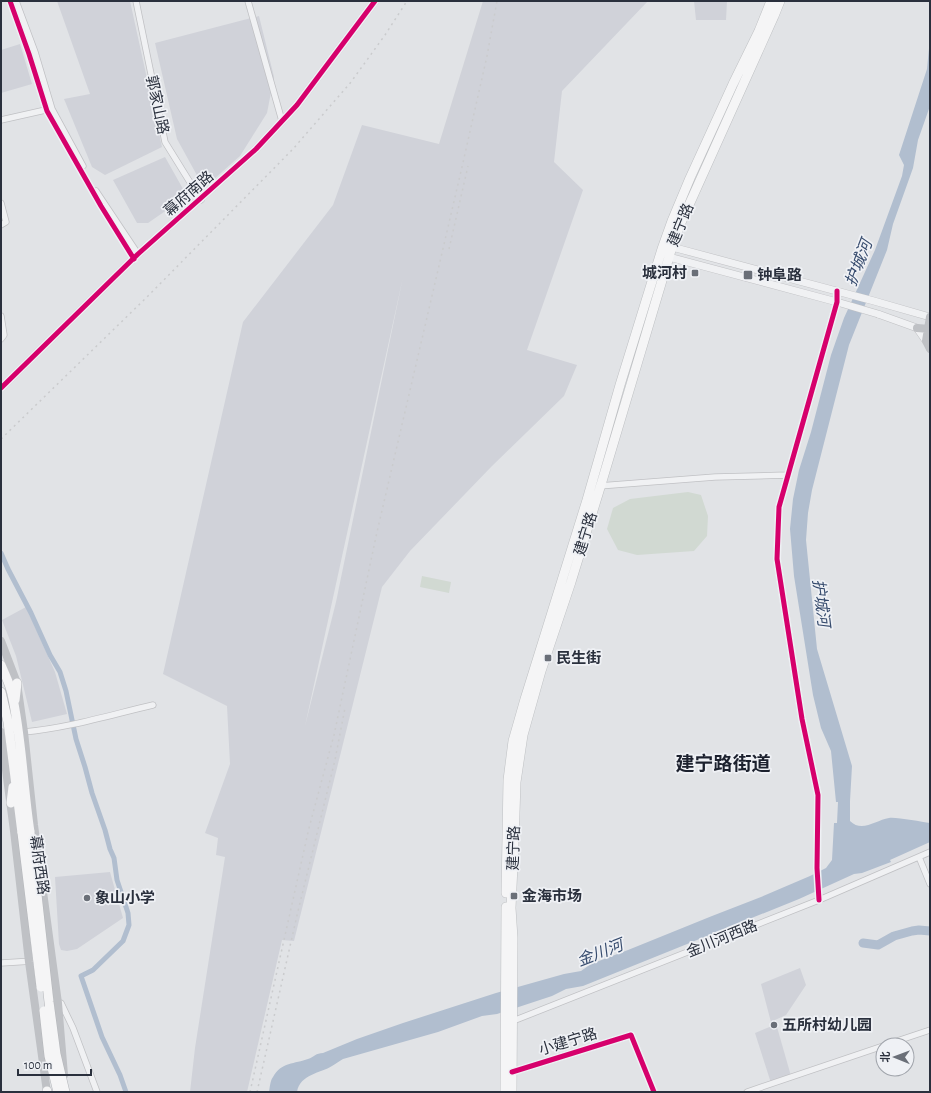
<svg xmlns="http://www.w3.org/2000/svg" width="931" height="1093" viewBox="0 0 931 1093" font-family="'Alegreya Sans','Noto Sans SC',sans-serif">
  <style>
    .built { fill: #d0d2d9; fill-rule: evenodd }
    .green { fill: #d1d9d2 }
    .water { fill: #b1becf }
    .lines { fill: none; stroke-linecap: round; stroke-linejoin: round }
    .canal { stroke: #b1becf; stroke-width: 5 }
    .river { stroke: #b1becf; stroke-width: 9 }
    .minor-casing { stroke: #c0c1c4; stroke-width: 7 }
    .tertiary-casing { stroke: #c0c1c4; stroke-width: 8 }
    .primary-casing { stroke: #bec0c3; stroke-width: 10 }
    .trunk-casing { stroke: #b4b6ba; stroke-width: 10 }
    .minor { stroke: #f0f1f3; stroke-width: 5.5 }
    .tertiary { stroke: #f0f1f3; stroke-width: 7 }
    .secondary { stroke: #bfc1c5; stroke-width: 8 }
    .primary { stroke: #f5f5f6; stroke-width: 9 }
    .trunk { stroke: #f5f5f6; stroke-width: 9 }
    .rail { stroke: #cacbcd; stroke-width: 1.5; stroke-dasharray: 2 4; stroke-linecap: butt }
    .tertiary-bridge-casing { stroke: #c0c1c4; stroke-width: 8; stroke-linecap: butt }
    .trunk-bridge-casing { stroke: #b4b6ba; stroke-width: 10; stroke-linecap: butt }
    .tertiary-bridge { stroke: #f0f1f3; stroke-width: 7 }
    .trunk-bridge { stroke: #f5f5f6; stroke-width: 9 }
    .cycleway-casing { stroke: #eff1f5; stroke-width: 8 }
    .cycleway { stroke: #d6006c; stroke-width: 5 }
    .poi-dot { fill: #6a6f78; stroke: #eff1f5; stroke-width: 1.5 }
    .labels { text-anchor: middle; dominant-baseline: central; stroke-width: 3.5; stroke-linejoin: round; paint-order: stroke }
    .street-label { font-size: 15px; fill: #2a303d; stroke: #eff1f5 }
    .poi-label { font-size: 15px; font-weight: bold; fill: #2a303d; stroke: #eff1f5; text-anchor: start }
    .water-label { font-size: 16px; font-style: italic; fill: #374c6e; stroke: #eff1f5 }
    .district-label { font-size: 19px; font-weight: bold; fill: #1c212e; stroke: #eff1f5 }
  </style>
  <rect width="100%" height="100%" fill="#e1e3e6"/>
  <path class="built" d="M 57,1 L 130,1 L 162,147 L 105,175 L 92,167 L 64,99 L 90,94 Z
    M 483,1 L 648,1 L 562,91 L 554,162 L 583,190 L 527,350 L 577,365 L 564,396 L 492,466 L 410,551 L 382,587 L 294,941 L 282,940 L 247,1092 L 190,1092 L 195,1048 L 225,857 L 216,855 L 218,838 L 205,833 L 230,764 L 227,706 L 163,674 L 243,322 L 333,205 L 362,125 L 439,144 ZM 403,277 L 336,602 L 305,726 Z
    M 694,1 L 727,1 L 726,20 L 696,20 Z
    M 259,16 L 274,77 L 267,113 L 240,156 L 204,188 L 177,139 L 155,43 Z
    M 20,44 L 32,84 L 1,93 L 1,50 Z
    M 165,157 L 187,196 L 148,223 L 137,223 L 113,180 Z
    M 26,607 L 55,672 L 67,714 L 32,722 L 16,656 L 2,620 Z
    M 110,872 L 123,918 L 77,949 L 67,951 L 61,950 L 59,944 L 55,877 Z
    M 800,968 L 806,985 L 786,1015 L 775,1020 L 791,1076 L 771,1083 L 755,1033 L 772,1026 L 761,984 Z"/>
  <path class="green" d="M 688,492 L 701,495 L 708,516 L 707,536 L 694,551 L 637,555 L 618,550 L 607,529 L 613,508 L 630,499 Z
    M 422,576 L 451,582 L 449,593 L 420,587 Z"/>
  <path class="water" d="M 930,38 L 930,106 L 918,140 L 913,168 L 893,224 L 887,250 L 849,345 L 812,490 L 808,513 L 806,540 L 817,649 L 852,766 L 850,801 L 850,821 C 862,833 876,820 889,818 C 897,817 921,822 930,823 L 930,842 L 890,860 L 891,862 L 862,873 L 854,874 L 799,899 L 583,986 L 566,989 L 552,996 L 497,1014 L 482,1016 L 438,1032 L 343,1059 C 339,1061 336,1064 332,1066 C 321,1073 300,1074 297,1092 L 269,1092 C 270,1087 270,1081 273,1077 C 281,1062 295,1064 308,1059 C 314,1057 316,1053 323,1053 L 357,1039 L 403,1023 L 496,993 L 564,974 L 581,971 L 591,964 L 628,950 L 712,916 L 761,897 L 810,876 L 826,868 L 832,860 L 834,823 L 837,823 L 838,802 L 836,802 L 831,751 L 821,728 L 813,695 L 794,576 L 790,529 L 793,499 L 799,470 L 811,432 L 831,355 L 844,318 L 875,250 L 902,176 L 904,165 L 899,155 L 927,69 Z"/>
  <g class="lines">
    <path class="canal" d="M 1,553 L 8,569 L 31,613 L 50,655 L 60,672 L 66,691 L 76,739 L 85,767 L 92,793 L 105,830 L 110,849 L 114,858 L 117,880 L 128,913 L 129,925 L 123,941 L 93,970 L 81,976 L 102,1037 L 120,1075 L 126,1092"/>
    <path class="river" d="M 863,943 L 878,945 L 894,936 L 912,931 L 919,930 L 930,931"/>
    <g class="minor-casing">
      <path id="minor" d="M 10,1 L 29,54 L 47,111 L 101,206 L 134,259
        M 16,1 L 35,52 L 52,109 L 83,166
        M 136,1 L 165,142 L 201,200
        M 248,1 L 282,121
        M 1,120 L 50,109
        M 96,191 L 138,254
        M 1,203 L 6,222 L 1,225
        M 1,316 L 4,335 L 1,339
        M 599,486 L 715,477 L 788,475
        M 24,732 C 68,728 110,715 153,705
        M 919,857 L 930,884
        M 819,900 L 817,868 L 818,795 L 802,719 L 777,559 L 779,507 L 837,302 L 837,291
        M 1,963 L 33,961
        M 58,1003 L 61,1003 L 73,1028 L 97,1092
        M 513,1021 L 819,900 L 930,852
        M 885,1045 L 930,1030
        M 512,1072 L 631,1035 L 654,1092
        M 747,1092 L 883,1046"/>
    </g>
    <g class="tertiary-casing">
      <path id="tertiary" d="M 668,248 L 672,247 L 874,301 L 930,317
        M 666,254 L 669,257 L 837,302
        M 878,314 L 917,328 L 926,341
        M 1,388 L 138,254 L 256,149 L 297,105 L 375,1"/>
    </g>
    <g class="primary-casing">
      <path id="primary" d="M 506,893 L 508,780 L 513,741 L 525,699 L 587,500 L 620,385 L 662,249 L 672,221 L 690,178 L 733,84 L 759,31 L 771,1
        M 505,1092 L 506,907
        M 512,1092 L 513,938 L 511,908 L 514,844 L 516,782 L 523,735 L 541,671 L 571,582 L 603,478 L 672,247 L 680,225 L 774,16 L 780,1"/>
    </g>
    <g class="trunk-casing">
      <path id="trunk" d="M 1,665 C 5,675 10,684 12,694 C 22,739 23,787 30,832
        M 1,692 L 8,722 L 22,833
        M 15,700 L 17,683
        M 11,803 L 13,787
        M 47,1091 L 47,1092"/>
    </g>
    <use href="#minor" class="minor"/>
    <use href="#tertiary" class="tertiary"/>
    <path class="secondary" d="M 930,317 L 926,341 L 930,349
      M 917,328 L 930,329
      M 1,641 L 17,683 L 24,732 L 34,825 L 58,1003 L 64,1075
      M 1,732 L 14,831 L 29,962 L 47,1092"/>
    <use href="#primary" class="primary"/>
    <use href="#trunk" class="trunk"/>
    <path class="rail" d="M 449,249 L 468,166
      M 1,439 L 148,296 L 293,149 L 351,82 L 385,35 L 407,1
      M 250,1092 L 309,828 L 334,735 L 377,532 L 462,167 L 487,56 L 497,1
      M 257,1092 L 298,911 L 335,760 L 345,708"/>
    <g class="tertiary-bridge-casing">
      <path id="tertiary-bridge" d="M 837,302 L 878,314"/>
    </g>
    <g class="trunk-bridge-casing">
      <path id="trunk-bridge" d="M 30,832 L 49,1002 L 56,1054 L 65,1092
        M 22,833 L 41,987
        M 44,1011 L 49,1056 L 58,1092"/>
    </g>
    <use href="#tertiary-bridge" class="tertiary-bridge"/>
    <use href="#trunk-bridge" class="trunk-bridge"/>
    <g class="cycleway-casing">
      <path id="cycleway" d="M 10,1 L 29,54 L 47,111 L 101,206 L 134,259
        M 1,388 L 138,254 L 256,149 L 297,105 L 375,1
        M 819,900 L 817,868 L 818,795 L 802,719 L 777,559 L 779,507 L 837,302 L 837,291
        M 512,1072 L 631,1035 L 654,1092"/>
    </g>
    <use href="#cycleway" class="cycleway"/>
  </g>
  <g class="poi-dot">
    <rect x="691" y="269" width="8" height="8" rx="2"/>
    <rect x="743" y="270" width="10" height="10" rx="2"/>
    <rect x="544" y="654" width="8" height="8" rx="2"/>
    <rect x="510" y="892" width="8" height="8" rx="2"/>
    <circle cx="87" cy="898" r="4"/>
    <circle cx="774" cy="1025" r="4"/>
  </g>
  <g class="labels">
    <g class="street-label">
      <text transform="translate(157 105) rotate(78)">郭家山路</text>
      <text transform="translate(189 194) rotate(-41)">幕府南路</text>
      <text transform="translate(681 225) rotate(-68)">建宁路</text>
      <text transform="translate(586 534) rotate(-73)">建宁路</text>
      <text transform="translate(514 848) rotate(-88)">建宁路</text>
      <text transform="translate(39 865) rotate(82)">幕府西路</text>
      <text transform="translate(722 939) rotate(-22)">金川河西路</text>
      <text transform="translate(568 1042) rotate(-17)">小建宁路</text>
    </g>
    <g class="poi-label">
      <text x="687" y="273" text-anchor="end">城河村</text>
      <text x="757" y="275">钟阜路</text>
      <text x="556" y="658">民生街</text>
      <text x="522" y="896">金海市场</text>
      <text x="95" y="898">象山小学</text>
      <text x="782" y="1025">五所村幼儿园</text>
    </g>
    <g class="water-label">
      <text transform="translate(859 263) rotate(-69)">护城河</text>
      <text transform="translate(821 603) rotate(83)">护城河</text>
      <text transform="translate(600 953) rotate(-21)">金川河</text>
    </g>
    <g class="district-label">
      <text x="723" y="764">建宁路街道</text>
    </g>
  </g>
  <rect width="931" height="1093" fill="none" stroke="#2a303d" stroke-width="4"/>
  <g transform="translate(895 1057) rotate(271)"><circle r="19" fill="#eff1f5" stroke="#a0a4ab"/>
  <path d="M0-3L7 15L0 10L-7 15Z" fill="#6a6f78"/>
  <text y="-6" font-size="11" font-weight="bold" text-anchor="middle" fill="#2a303d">北</text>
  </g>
  <path d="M18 1069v6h73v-6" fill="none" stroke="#2a303d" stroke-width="2"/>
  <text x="24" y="1069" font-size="12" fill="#2a303d" stroke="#eff1f5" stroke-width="3" paint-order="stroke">100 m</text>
</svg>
